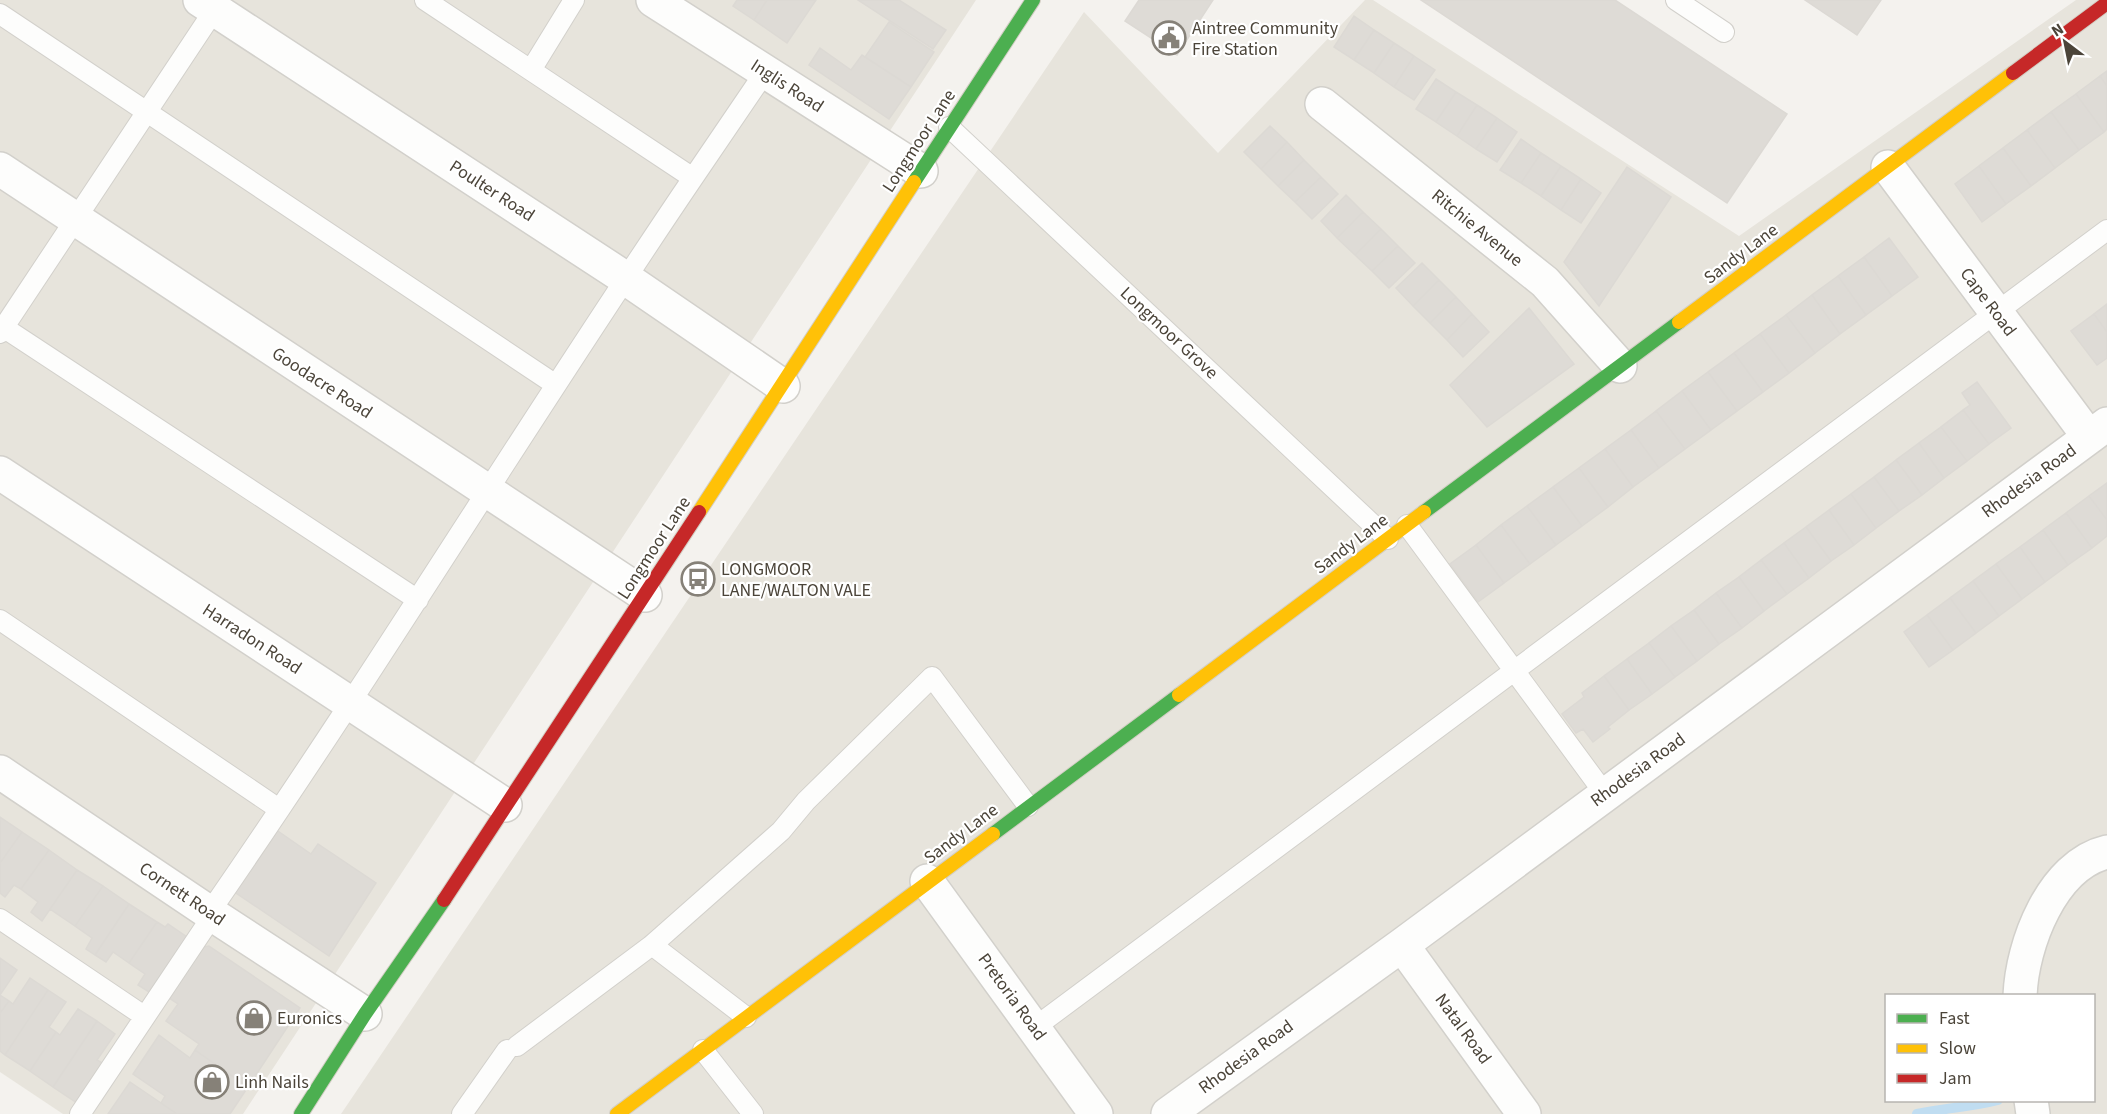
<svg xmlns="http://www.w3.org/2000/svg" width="2107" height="1114" viewBox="0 0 2107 1114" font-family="'Source Sans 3',sans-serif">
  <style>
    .residential { fill: #e7e4dc; fill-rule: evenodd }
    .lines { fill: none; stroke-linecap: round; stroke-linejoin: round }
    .stream { stroke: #c0ddf1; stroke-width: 10 }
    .building { fill: #dedbd6; stroke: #dcd9d4; stroke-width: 1.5 }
    .lane-casing { stroke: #d2d0cb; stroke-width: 22 }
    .street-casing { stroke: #d2d0cb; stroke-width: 36 }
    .fast-casing { stroke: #d3cfc5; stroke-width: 16 }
    .slow-casing { stroke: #d3cfc5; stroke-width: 16 }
    .jam-casing { stroke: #d3cfc5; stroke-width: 16 }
    .lane { stroke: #fdfdfc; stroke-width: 20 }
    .street { stroke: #fdfdfc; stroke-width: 33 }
    .fast { stroke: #4caf50; stroke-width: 14 }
    .slow { stroke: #ffc107; stroke-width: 14 }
    .jam { stroke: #c62828; stroke-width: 14 }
    .labels { text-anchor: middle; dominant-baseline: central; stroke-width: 4.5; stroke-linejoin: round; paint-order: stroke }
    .poi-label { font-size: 18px; fill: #4b4439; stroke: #fff; text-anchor: start }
    .street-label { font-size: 18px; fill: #4b4439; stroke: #fff }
  </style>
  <rect width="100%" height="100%" fill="#f4f2ee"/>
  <path class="residential" d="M 0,0 L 976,0 L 243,1114 L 63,1114 L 0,1072 Z
    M 1365,0 L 1373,0 L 1739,236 L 2076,0 L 2107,0 L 2107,1114 L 341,1114 L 1084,12 L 1218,153 ZM 1886,996 L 2094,996 L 2094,1100 L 1886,1100 Z"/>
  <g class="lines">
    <path class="stream" d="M 1917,1114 C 1944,1108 1971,1107 1998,1100"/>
  </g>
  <path class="building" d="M 737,0 L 767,0 L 754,20 L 733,6 Z
    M 767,0 L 816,0 L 787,43 L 754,20 Z
    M 858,0 L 899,0 L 946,30 L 933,49 Z
    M 1139,0 L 1213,0 L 1177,55 L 1125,21 Z
    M 1421,0 L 1615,0 L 1787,114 L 1727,203 Z
    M 1805,0 L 1881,0 L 1857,35 Z
    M 1354,16 L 1374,30 L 1354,60 L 1334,47 Z
    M 889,22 L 934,52 L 911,87 L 865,57 Z
    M 1374,30 L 1394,43 L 1374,73 L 1354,60 Z
    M 1394,43 L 1414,56 L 1394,87 L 1374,73 Z
    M 820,48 L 851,70 L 862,55 L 911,87 L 889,119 L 809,65 Z
    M 1414,56 L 1435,70 L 1414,100 L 1394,87 Z
    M 2107,71 L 2107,86 L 2100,76 Z
    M 2100,76 L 2107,86 L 2107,129 L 2104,132 L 2076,94 Z
    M 1436,79 L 1456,92 L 1436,122 L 1416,109 Z
    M 1456,92 L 1477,105 L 1457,136 L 1436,122 Z
    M 2076,94 L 2104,132 L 2079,150 L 2051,112 Z
    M 1477,105 L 1497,118 L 1476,149 L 1457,136 Z
    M 2051,112 L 2079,150 L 2055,168 L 2027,130 Z
    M 1497,118 L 1517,132 L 1497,162 L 1476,149 Z
    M 1270,126 L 1287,142 L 1261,169 L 1244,152 Z
    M 2027,130 L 2055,168 L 2031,186 L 2003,148 Z
    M 1521,139 L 1541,153 L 1521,183 L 1500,170 Z
    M 1287,142 L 1304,160 L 1278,186 L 1261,169 Z
    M 2003,148 L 2031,186 L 2006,204 L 1979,166 Z
    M 1541,153 L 1561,166 L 1541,196 L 1521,183 Z
    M 1304,160 L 1321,177 L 1295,202 L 1278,186 Z
    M 1561,166 L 1581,179 L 1561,210 L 1541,196 Z
    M 1979,166 L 2006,204 L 1982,222 L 1955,184 Z
    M 1627,167 L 1671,197 L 1599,306 L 1564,262 Z
    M 1321,177 L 1338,194 L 1312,219 L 1295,202 Z
    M 1581,179 L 1601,193 L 1581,223 L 1561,210 Z
    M 1346,195 L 1363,212 L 1337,238 L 1321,221 Z
    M 1363,212 L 1381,229 L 1355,255 L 1337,238 Z
    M 1381,229 L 1398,246 L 1372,271 L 1355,255 Z
    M 1889,238 L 1918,277 L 1892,296 L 1864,257 Z
    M 1398,246 L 1415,263 L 1389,288 L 1372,271 Z
    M 1864,257 L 1892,296 L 1866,315 L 1838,276 Z
    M 1422,263 L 1439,280 L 1413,306 L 1396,288 Z
    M 1838,276 L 1866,315 L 1840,334 L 1812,295 Z
    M 1439,280 L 1456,297 L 1430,323 L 1413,306 Z
    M 1812,295 L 1840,334 L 1815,353 L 1786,315 Z
    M 1456,297 L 1472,314 L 1447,340 L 1430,323 Z
    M 2107,304 L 2107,332 L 2094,314 Z
    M 1529,308 L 1574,364 L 1487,427 L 1450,385 Z
    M 1472,314 L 1489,332 L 1463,357 L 1447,340 Z
    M 2094,314 L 2107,332 L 2107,358 L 2097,365 L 2071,331 Z
    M 1786,315 L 1815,353 L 1789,373 L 1760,334 Z
    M 1760,334 L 1789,373 L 1763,392 L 1734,353 Z
    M 1734,353 L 1763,392 L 1737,411 L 1708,372 Z
    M 1708,372 L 1737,411 L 1711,430 L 1682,391 Z
    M 1977,382 L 2011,428 L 1989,444 L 1963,410 L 1970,405 L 1962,393 Z
    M 1682,391 L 1711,430 L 1685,449 L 1656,411 Z
    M 1963,410 L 1989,444 L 1967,461 L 1941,427 Z
    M 1656,411 L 1685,449 L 1659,468 L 1631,430 Z
    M 1941,427 L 1967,461 L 1944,478 L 1919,443 Z
    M 1631,430 L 1659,468 L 1633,487 L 1605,449 Z
    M 1919,443 L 1944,478 L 1922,495 L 1896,460 Z
    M 1605,449 L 1633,487 L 1608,507 L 1579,468 Z
    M 1896,460 L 1922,495 L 1899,511 L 1874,477 Z
    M 1579,468 L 1608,507 L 1582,526 L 1553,487 Z
    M 1874,477 L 1899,511 L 1876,528 L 1851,494 Z
    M 2107,483 L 2107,520 L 2089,496 Z
    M 1553,487 L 1582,526 L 1556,545 L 1527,506 Z
    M 1851,494 L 1876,528 L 1854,545 L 1829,510 Z
    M 2089,496 L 2107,520 L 2107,536 L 2092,548 L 2066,513 Z
    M 1527,506 L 1556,545 L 1530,564 L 1501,525 Z
    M 1829,510 L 1854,545 L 1831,561 L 1806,527 Z
    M 2066,513 L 2092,548 L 2068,565 L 2043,530 Z
    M 1501,525 L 1530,564 L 1504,583 L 1476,545 Z
    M 1806,527 L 1831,561 L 1809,578 L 1784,543 Z
    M 2043,530 L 2068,565 L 2045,582 L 2020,547 Z
    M 1784,543 L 1809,578 L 1787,594 L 1761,560 Z
    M 1476,545 L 1504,583 L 1478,602 L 1450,564 Z
    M 2020,547 L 2045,582 L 2022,599 L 1996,564 Z
    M 1761,560 L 1787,594 L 1764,611 L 1739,577 Z
    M 1996,564 L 2022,599 L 1999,616 L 1973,581 Z
    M 1739,577 L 1764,611 L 1742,628 L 1716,593 Z
    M 1973,581 L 1999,616 L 1976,633 L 1950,598 Z
    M 1716,593 L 1742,628 L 1719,644 L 1694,610 Z
    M 1950,598 L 1976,633 L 1953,650 L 1927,615 Z
    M 1694,610 L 1719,644 L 1697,661 L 1671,626 Z
    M 1927,615 L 1953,650 L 1929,667 L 1904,632 Z
    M 1671,626 L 1697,661 L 1675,677 L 1649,643 Z
    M 1649,643 L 1675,677 L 1652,694 L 1627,659 Z
    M 1627,659 L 1652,694 L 1629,710 L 1604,676 Z
    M 1604,676 L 1629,710 L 1608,727 L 1610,729 L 1593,742 L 1583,729 L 1576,733 L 1562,714 L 1584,697 L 1582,693 Z
    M 0,817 L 22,832 L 0,863 Z
    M 275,829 L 311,854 L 318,844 L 376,883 L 329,956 L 233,891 Z
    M 22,832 L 49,850 L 21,889 L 14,885 L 5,897 L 0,893 L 0,863 Z
    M 49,850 L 77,870 L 42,921 L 31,912 L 38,902 L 21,889 Z
    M 77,870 L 103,886 L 75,926 L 50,909 Z
    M 103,886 L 129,904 L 95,955 L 86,949 L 92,938 L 75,926 Z
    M 129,904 L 157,922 L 129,963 L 113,952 L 106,962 L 95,955 Z
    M 157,922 L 165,927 L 168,924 L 187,937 L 149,992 L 138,985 L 145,974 L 129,963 Z
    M 209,946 L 300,1008 L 248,1087 L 195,1050 L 199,1044 L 166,1021 L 178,1004 L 166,996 L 197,948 Z
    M 0,958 L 17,970 L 0,995 Z
    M 30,978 L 48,990 L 5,1055 L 0,1051 L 0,1013 L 9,1001 L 13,1004 Z
    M 48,990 L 66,1002 L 49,1027 L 56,1032 L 30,1071 L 5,1055 Z
    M 0,995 L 9,1001 L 0,1013 Z
    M 78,1009 L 97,1021 L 53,1087 L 30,1071 L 56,1032 L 60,1035 Z
    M 97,1021 L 115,1034 L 97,1060 L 104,1064 L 77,1103 L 53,1087 Z
    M 159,1035 L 190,1058 L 195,1050 L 248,1087 L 230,1114 L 177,1114 L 161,1103 L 165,1096 L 133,1074 Z
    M 130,1082 L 161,1103 L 177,1114 L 108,1114 Z"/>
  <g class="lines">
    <g class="lane-casing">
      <path id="lane" d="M 425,0 L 693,178 L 765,72
        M 1676,0 L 1724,32
        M 0,14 L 556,385
        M 531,70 L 574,0
        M 949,127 L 1388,539
        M 0,325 L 418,600
        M 0,333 L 219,3
        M 1407,525 L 1605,794
        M 0,620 L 279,809
        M 209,913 C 376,672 528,421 693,178
        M 0,919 L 144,1016
        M 652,945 L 746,1017
        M 1034,1028 L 2107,230
        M 517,1046 L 652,945 L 781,831 L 806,801 L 932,677 L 1028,806
        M 703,1050 L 753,1114
        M 80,1114 L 213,915
        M 462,1114 L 507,1050"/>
    </g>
    <g class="street-casing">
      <path id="street" d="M 200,0 L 625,278 L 783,386
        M 653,0 L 921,171
        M 1322,104 L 1545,282 L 1620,366
        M 1888,167 L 2089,437
        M 0,169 L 645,595
        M 0,473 L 505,805
        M 0,772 L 213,915 L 365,1014
        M 927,881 L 1096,1114
        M 1402,945 L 1524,1114
        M 2020,996 C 2022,944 2052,865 2107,852
        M 2031,1100 L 2033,1114
        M 1168,1114 L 1402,945 L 2107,424"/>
    </g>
    <g class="fast-casing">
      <path id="fast" d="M 914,182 L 1033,0
        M 1424,512 L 1679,322
        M 993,834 L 1179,695
        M 301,1114 L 365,1014 L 444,900"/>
    </g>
    <g class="slow-casing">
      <path id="slow" d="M 1679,322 L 2013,73
        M 699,512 L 914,182
        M 1179,695 L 1424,512
        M 617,1114 L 993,834"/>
    </g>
    <g class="jam-casing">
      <path id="jam" d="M 2013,73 L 2107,3
        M 444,900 L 699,512"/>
    </g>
    <use href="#lane" class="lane"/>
    <use href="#street" class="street"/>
    <use href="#fast" class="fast"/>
    <use href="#slow" class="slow"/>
    <use href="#jam" class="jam"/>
  </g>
  <defs>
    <g id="civic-ring" transform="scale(1.725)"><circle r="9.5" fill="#fff" stroke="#868178" stroke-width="1.5"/><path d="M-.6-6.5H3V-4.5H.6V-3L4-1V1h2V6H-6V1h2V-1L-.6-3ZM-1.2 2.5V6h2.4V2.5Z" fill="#868178"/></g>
    <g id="bus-ring" transform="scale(1.725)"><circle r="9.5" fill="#fff" stroke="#868178" stroke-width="1.5"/><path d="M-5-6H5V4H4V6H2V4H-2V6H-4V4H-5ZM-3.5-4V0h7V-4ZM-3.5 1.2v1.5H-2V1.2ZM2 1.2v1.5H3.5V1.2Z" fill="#868178"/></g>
    <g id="shop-ring" transform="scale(1.725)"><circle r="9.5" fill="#fff" stroke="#868178" stroke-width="1.5"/><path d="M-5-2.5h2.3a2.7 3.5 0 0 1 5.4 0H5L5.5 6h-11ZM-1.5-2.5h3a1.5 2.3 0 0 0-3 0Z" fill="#868178"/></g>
  </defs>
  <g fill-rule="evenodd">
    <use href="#civic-ring" x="1169" y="38"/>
    <use href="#bus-ring" x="698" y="579"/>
    <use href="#shop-ring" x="254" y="1018"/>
    <use href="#shop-ring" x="212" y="1082"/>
  </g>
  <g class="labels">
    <g class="poi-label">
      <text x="1192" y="28">Aintree Community<tspan x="1192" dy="21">Fire Station</tspan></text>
      <text x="721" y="569">LONGMOOR<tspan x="721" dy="21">LANE/WALTON VALE</tspan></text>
      <text x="277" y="1018">Euronics</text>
      <text x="235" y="1082">Linh Nails</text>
    </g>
    <g class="street-label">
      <text transform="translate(787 86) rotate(33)">Inglis Road</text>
      <text transform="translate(919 141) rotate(-57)">Longmoor Lane</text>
      <text transform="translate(492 191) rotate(33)">Poulter Road</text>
      <text transform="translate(1477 228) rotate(39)">Ritchie Avenue</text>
      <text transform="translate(1741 254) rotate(-37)">Sandy Lane</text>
      <text transform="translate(1988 302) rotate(53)">Cape Road</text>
      <text transform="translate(1169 333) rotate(43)">Longmoor Grove</text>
      <text transform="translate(322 383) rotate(33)">Goodacre Road</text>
      <text transform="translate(2029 481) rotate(-36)">Rhodesia Road</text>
      <text transform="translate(1351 544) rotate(-37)">Sandy Lane</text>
      <text transform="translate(654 548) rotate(-57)">Longmoor Lane</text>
      <text transform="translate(252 639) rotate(33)">Harradon Road</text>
      <text transform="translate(1638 770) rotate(-36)">Rhodesia Road</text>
      <text transform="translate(961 834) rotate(-37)">Sandy Lane</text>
      <text transform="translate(182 894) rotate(34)">Cornett Road</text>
      <text transform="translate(1012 997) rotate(54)">Pretoria Road</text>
      <text transform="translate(1463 1029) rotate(54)">Natal Road</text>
      <text transform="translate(1246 1057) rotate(-36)">Rhodesia Road</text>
    </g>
  </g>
  <rect x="1885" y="994" width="210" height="108" fill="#ffffff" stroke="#b7b4b0" stroke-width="1.5"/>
  <rect x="1897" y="1014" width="30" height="9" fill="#4caf50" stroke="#b7b4b0" stroke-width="1.5"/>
  <text x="1939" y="1024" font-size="18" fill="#4b4439">Fast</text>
  <rect x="1897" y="1044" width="30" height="9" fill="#ffc107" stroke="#b7b4b0" stroke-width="1.5"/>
  <text x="1939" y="1054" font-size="18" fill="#4b4439">Slow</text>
  <rect x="1897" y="1074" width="30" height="9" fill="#c62828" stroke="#b7b4b0" stroke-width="1.5"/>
  <text x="1939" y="1084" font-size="18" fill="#4b4439">Jam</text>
  <g transform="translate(2065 42) rotate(328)" stroke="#ffffff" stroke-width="4.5" paint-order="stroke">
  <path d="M0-4.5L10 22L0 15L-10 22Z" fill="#4b4439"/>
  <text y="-9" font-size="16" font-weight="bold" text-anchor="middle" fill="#4b4439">N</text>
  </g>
</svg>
